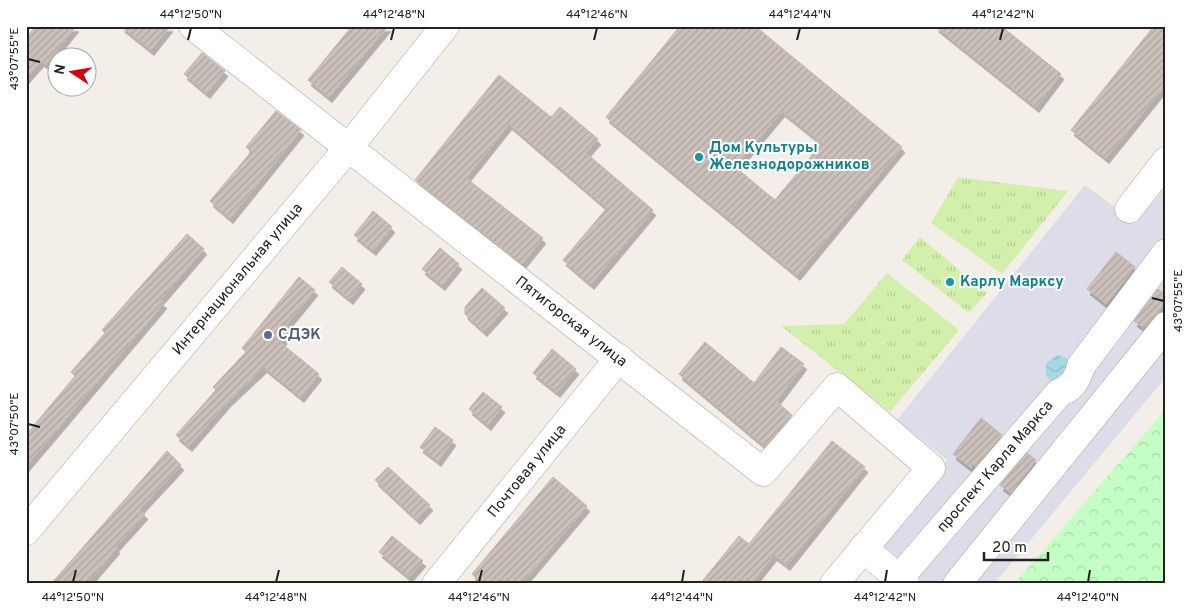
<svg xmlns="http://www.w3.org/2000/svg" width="1192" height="610" viewBox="0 0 1192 610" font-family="Overpass,sans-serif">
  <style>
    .grass { fill: url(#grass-tufts) }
    .park { fill: url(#park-crowns) }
    .plaza { fill: #dcdde9 }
    .water { fill: url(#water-waves) }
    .building { fill: url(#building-hatch); stroke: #c6b3a9; fill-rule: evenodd; filter: url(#shadow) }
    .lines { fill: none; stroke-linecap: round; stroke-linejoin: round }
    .minor-casing { stroke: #a9a9a9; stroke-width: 29 }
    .minor { stroke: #fff; stroke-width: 28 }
    .ticks { fill: none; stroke: #222; stroke-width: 2 }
    .culture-dot { fill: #0f9aa8; stroke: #fff; stroke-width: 2 }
    .service-dot { fill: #5c6f8a; stroke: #fff; stroke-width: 2 }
    .labels { text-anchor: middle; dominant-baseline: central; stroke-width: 4; stroke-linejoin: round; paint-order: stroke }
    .culture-label { font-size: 15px; font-weight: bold; fill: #0d838f; stroke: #fff; text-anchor: start }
    .street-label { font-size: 15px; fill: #222; stroke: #fff }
    .service-label { font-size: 15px; font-weight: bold; fill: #4e5e75; stroke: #fff; text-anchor: start }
    .neatline { fill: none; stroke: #222; stroke-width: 2 }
    .ticks-label { font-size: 12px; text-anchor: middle; fill: #222 }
  </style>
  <defs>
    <pattern id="grass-tufts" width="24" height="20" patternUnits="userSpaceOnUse" patternTransform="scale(1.25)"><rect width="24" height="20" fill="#d2f0ab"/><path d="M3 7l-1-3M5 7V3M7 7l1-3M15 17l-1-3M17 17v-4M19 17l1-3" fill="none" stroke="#b4ce93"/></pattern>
    <pattern id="park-crowns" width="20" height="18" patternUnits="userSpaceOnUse" patternTransform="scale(1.25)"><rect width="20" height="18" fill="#c4fec4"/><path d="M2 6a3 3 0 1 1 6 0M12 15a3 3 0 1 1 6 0" fill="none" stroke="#a8d9a8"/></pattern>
    <pattern id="water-waves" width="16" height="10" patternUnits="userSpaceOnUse" patternTransform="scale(1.25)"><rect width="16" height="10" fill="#a5dae3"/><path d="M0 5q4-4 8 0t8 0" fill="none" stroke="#8ebbc2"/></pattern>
    <pattern id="building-hatch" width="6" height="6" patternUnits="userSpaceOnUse" patternTransform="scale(1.25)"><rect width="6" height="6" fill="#cbc0ba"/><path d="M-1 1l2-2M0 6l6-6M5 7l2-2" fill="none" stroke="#aea5a0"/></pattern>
    <filter id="shadow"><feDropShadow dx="3" dy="5.5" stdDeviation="0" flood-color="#0004"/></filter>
  </defs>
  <rect width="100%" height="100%" fill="#f3eee8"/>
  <path class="grass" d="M 958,177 L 1068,191 L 1002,274 L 931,223 Z
    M 920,237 L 987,293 L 969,313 L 902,260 Z
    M 887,273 L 959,330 L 890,412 L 781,326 L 844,324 Z"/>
  <path class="park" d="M 1166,409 L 1166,584 L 1014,584 Z"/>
  <path class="plaza" d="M 1085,185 L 1136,223 L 1166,186 L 1166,377 L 994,584 L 916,584 L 875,550 L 947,460 L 897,420 Z"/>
  <path class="water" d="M 1057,355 L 1067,358 L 1072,366 L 1071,376 L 1053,383 L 1046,376 L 1046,363 Z"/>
  <path class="building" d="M 36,26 L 76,26 L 46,64 L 41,61 L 26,78 L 26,38 Z
    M 121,26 L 170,26 L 151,50 Z
    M 352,26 L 388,26 L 329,97 L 308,80 Z
    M 680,26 L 755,26 L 902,147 L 797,275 L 606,117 ZM 782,111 L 822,143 L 775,200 L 735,167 Z
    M 935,26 L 1001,26 L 1061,74 L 1036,107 Z
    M 1154,26 L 1166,26 L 1166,84 L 1106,158 L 1071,130 Z
    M 202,53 L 225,71 L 207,93 L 184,74 Z
    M 499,75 L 551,117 L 560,107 L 598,139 L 586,153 L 653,210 L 591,284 L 563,260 L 607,208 L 509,124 L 466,178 L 543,238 L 522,264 L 415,180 Z
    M 276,111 L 301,130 L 230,218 L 210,201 L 251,152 L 246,147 Z
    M 373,211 L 392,227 L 373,250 L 354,235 Z
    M 187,234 L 204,249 L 160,300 L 164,303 L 26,466 L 26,435 L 75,376 L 71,372 L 105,333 L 102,330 Z
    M 440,248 L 459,264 L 442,285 L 422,269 Z
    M 1116,252 L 1135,267 L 1106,304 L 1087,289 Z
    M 342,267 L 362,284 L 350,299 L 329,282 Z
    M 299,277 L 315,290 L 283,329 L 288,333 L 281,343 L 319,374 L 301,397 L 264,367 L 228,401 L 189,446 L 176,435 L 216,390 L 213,387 L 246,352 L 242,348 Z
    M 482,288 L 505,308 L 484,331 L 465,314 L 465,307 Z
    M 1158,289 L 1166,295 L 1166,303 L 1144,328 L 1134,321 Z
    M 705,342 L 754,383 L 781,347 L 804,364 L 776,401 L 792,415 L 765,446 L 679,374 Z
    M 552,349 L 576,369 L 557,392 L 533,373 Z
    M 483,392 L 502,407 L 488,425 L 469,409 Z
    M 981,418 L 1002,435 L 976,466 L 973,464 L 971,468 L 953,454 Z
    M 435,427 L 453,440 L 438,461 L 420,447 Z
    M 832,441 L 865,467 L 787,565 L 774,555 L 751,584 L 700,584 L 739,536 L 749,544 Z
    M 167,451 L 181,465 L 140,509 L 145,514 L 115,547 L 117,548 L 86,584 L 51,584 Z
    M 1027,453 L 1036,460 L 1011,493 L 1000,485 Z
    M 388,467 L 430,505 L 417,519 L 375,480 Z
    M 553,477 L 587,506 L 521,584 L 483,584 L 472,574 Z
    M 392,536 L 423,561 L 409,577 L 379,552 Z"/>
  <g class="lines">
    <g class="minor-casing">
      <g id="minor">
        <path id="s1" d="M 193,26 L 763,472 L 837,387 L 931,468 L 834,584"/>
        <path d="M 1129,209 L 1166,161"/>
        <path id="s2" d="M 26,531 L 349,147 L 445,26"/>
        <path d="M 863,548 L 905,584"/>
        <path id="s3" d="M 436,584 L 619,358"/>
        <path id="s4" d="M 894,584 L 1059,393 C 1072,388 1077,380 1081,366 L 1166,253"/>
        <path d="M 957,584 L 1166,326"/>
      </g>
    </g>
    <use href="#minor" class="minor"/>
  </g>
  <path class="ticks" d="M 188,40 L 191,28M 391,40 L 394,28M 594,40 L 597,28M 797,40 L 800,28M 1000,40 L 1003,28M 28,59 L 40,62M 1152,298 L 1164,301M 28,424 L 40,427M 73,582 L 76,570M 276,582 L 279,570M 479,582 L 482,570M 682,582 L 684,570M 885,582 L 887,570M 1088,582 L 1090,570"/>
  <g class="culture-dot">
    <circle cx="699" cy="157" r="5"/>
    <circle cx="950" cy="282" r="5"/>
  </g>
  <circle class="service-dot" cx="268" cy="335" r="5"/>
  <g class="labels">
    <g class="culture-label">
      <text x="709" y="148">Дом Культуры<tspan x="709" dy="17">Железнодорожников</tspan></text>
      <text x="960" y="282">Карлу Марксу</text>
    </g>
    <g class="street-label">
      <text stroke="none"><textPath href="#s2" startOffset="329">Интернациональная улица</textPath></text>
      <text stroke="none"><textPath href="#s1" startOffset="480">Пятигорская улица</textPath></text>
      <text stroke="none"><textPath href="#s4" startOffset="155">проспект Карла Маркса</textPath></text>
      <text stroke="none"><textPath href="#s3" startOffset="145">Почтовая улица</textPath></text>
    </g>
    <g class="service-label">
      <text x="278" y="335">СДЭК</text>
    </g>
  </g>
  <rect width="1192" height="610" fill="none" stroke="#ffffff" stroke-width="55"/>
  <g transform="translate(72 72) rotate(282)"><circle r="24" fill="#ffffff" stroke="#a7a7a7"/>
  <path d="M0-4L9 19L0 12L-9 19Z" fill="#d40011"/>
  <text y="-8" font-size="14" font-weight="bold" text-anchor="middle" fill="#222222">N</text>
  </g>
  <path d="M984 552v8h64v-8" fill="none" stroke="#222222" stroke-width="2.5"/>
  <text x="992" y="552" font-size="15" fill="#222222" stroke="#ffffff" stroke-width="4" paint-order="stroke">20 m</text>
  <rect x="28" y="28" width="1136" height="554" class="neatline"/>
  <g class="ticks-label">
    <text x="191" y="18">44°12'50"N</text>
    <text x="394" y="18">44°12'48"N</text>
    <text x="597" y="18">44°12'46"N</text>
    <text x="800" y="18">44°12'44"N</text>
    <text x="1003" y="18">44°12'42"N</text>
    <text transform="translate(14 59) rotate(-90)" y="4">43°07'55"E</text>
    <text transform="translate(1178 301) rotate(-90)" y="4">43°07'55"E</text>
    <text transform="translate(14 424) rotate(-90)" y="4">43°07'50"E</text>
    <text x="73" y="601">44°12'50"N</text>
    <text x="276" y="601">44°12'48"N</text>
    <text x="479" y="601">44°12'46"N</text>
    <text x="682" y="601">44°12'44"N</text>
    <text x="885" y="601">44°12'42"N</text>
    <text x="1088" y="601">44°12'40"N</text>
  </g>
</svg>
